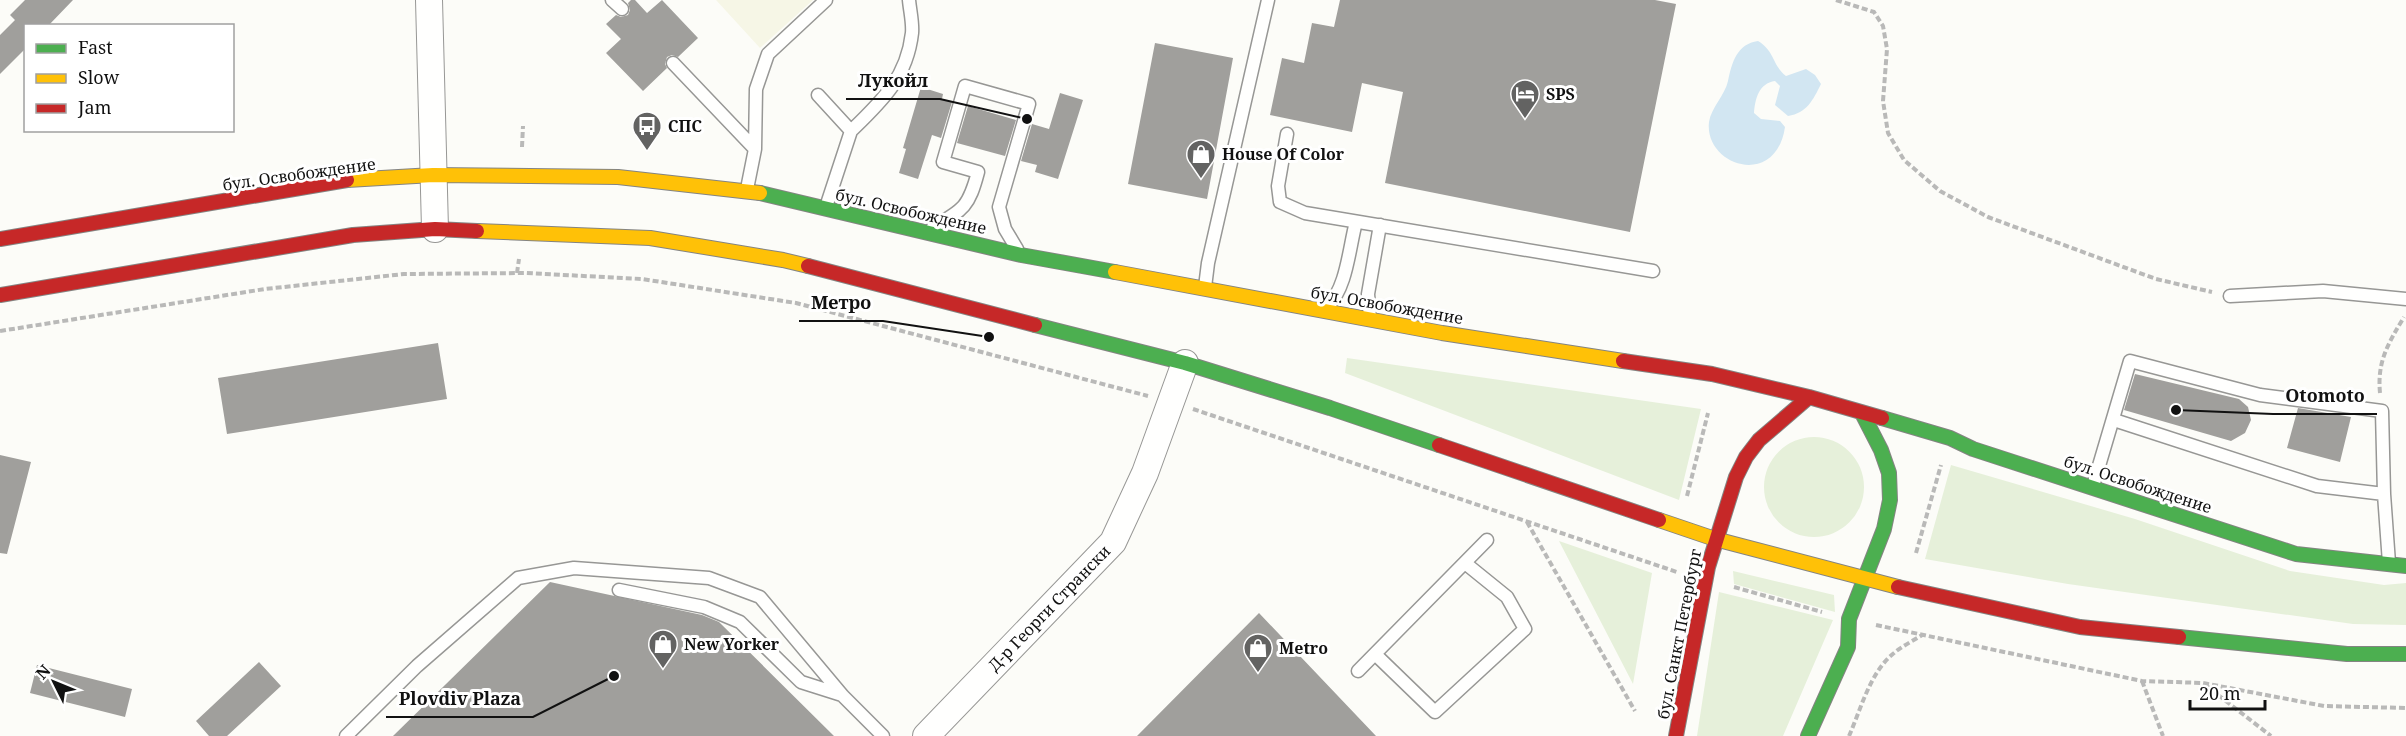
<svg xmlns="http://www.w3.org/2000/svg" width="2406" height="736" viewBox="0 0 2406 736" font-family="'Noto Serif',serif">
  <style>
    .farmland { fill: #f6f6e6 }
    .green { fill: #e6f0da }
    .water { fill: #d2e6f2 }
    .building { fill: #a09f9c }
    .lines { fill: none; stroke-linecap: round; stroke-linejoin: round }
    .lane-casing { stroke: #979795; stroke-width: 15 }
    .street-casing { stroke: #979795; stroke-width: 28 }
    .fast-casing { stroke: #848482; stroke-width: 16 }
    .slow-casing { stroke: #848482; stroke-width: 16 }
    .jam-casing { stroke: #848482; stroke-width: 16 }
    .path { stroke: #b9b9b8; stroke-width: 4; stroke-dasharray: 6 3; stroke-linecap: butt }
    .lane { stroke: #fffffe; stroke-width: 12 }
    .street { stroke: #fffffe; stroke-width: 26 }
    .fast { stroke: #4caf50; stroke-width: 14 }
    .slow { stroke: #ffc107; stroke-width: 14 }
    .jam { stroke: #c62828; stroke-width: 14 }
    .labels { text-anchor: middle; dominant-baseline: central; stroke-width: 6; stroke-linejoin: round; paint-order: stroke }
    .poi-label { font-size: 16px; font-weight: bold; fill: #111; stroke: #fff; text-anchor: start }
    .street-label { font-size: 16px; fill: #111; stroke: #fff }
    .leader { fill: none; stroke: #111; stroke-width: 2 }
    .callout-dot { fill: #111; stroke: #fff; stroke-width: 2 }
    .callout-label { font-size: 18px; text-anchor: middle; font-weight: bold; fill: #111; stroke: #fff; stroke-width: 6; stroke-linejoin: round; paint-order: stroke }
  </style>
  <rect width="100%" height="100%" fill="#fcfcf8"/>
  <path class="farmland" d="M 716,0 L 813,0 L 760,48 Z"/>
  <path class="green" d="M 1347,358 L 1701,409 L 1679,500 L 1345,373 Z
    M1764 487a50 50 0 1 1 100 0a50 50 0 1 1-100 0Z
    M 1951,465 L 2135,519 L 2290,571 L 2384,585 L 2406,583 L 2406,625 L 2353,624 L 2068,584 L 1925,559 Z
    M 1559,541 L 1652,573 L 1633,684 Z
    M 1733,571 L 1834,595 L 1835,612 L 1734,584 Z
    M 1719,592 L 1833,620 L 1783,736 L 1697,736 Z"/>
  <path class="water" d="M 1758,41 C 1775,51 1772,65 1786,76 L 1806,69 L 1815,75 L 1821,84 C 1813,100 1807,113 1788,116 L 1775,105 L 1780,86 L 1775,81 C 1759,83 1755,99 1754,113 L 1761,119 L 1780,121 L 1785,127 C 1776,189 1704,166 1709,122 C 1711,108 1725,95 1728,81 C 1732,62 1737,44 1758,41 Z"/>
  <path class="building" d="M 25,0 L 73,0 L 48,26 L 26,26 L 26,48 L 0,74 L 0,35 L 15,20 L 10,15 Z
    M 631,0 L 635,0 L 647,13 L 662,0 L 698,38 L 678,57 L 672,55 L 667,57 L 665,64 L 667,68 L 643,91 L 606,53 L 621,39 L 606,24 L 616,15 L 621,17 L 628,15 L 630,10 L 628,3 Z
    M 1340,0 L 1655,0 L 1676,4 L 1630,232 L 1385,183 L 1403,92 L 1362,83 L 1352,132 L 1270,115 L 1282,58 L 1304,63 L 1312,23 L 1334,27 Z
    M 1155,43 L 1233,58 L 1207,199 L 1128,184 Z
    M 921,87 L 943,94 L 942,99 L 952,102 L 941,138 L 932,135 L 918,179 L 899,173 L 906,149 L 903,148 Z
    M 1060,93 L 1083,100 L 1058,179 L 1035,172 L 1037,165 L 1021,161 L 1032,124 L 1049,129 Z
    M 968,106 L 1016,120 L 1005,156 L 957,143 Z
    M 438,343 L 447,399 L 227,434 L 218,378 Z
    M 2135,374 L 2239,399 L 2248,407 L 2251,420 L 2245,433 L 2231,441 L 2124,410 Z
    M 2298,408 L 2351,417 L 2340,462 L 2287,448 Z
    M 0,455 L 31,462 L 7,554 L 0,553 Z
    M 550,582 L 702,615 L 719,622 L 834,736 L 393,736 Z
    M 1259,613 L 1376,736 L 1137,736 Z
    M 259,662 L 281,686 L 227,736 L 209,736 L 196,721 Z
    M 37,665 L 132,689 L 125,717 L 30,693 Z"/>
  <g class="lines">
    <g class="lane-casing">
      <path id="lane" d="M 612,0 L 622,9
        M 673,63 L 755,149 L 747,189
        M 818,95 L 851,131 L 826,207
        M 851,131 C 881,102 907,78 912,33 C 913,23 910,11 909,0
        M 1287,134 L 1278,186 L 1280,202 L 1305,213 L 1653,271
        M 755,149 L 756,89 L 768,54 L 826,0
        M 933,227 C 964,210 969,206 978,172 L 943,162 L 965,86 L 1029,104 L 999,207 L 1005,229 L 1017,249
        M 1205,287 L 1208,263 L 1268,0
        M 2230,296 L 2323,291 L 2406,299
        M 1327,307 C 1347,288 1349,248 1356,222
        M 1370,318 L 1368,294 L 1380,225
        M 2114,420 L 2317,486 L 2384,494
        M 2093,486 L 2130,361 L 2260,395 L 2382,411 L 2384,494 L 2389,563
        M 619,590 L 704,607 L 740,622 L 801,682 L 842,695
        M 1375,654 L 1435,712 L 1525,629 L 1507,597 L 1465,563
        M 1358,671 L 1487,540
        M 346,736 L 417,666 L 518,578 L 574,568 L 709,578 L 760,597 L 843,696 L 883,736"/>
    </g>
    <g class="street-casing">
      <path id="street" d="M 429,0 L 435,229
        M 926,736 L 1113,542 L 1145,473 L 1185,363"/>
    </g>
    <g class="fast-casing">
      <path id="fast" d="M 760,193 L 1021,255 L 1115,272
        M 1035,325 L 1185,363 L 1330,408 L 1439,445
        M 1882,418 L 1950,438 L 1973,449 L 2296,554 L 2406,566
        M 2179,637 L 2347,654 L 2406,654
        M 1808,736 L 1848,647 L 1849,619 L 1884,529 L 1890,500 L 1889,473 L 1881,450 L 1863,415"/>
    </g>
    <g class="slow-casing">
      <path id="slow" d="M 347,180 L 433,175 L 618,177 L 760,193
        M 477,231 L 650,238 L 783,260 L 808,266
        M 1115,272 L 1442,333 L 1623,361
        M 1659,520 L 1715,539 L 1898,587"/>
    </g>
    <g class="jam-casing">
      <path id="jam" d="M 0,239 L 347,180
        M 808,266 L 1035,325
        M 0,295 L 353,235 L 435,229 L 477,231
        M 1623,361 L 1712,374 L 1809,397 L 1882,418
        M 1439,445 L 1659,520
        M 1898,587 L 2080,627 L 2179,637
        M 1676,736 L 1708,567 L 1736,477 L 1746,457 L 1759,440 L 1809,397"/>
    </g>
    <path class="path" d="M 1836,0 L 1874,12 L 1883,26 L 1887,49 L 1883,101 L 1888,133 L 1904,160 L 1940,191 L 1988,217 L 2156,279 L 2212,292
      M 522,147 L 523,126
      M 517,273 L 519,259
      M 0,331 L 265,289 L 404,274 L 526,273 L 642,279 L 796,303 L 1148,396
      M 2380,393 C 2377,361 2388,344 2404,317
      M 1193,409 L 1677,572
      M 1687,496 L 1708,413
      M 1527,522 L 1635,711
      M 1916,553 L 1941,465
      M 1734,587 L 1822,612
      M 1876,625 L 2142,681 L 2203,683 L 2324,706 L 2406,708
      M 2142,681 L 2163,736
      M 2204,684 L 2271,736
      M 1849,736 C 1861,709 1870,672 1894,653 C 1902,646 1913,641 1922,635"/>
    <use href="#lane" class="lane"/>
    <use href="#street" class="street"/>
    <use href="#fast" class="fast"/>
    <use href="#slow" class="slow"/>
    <use href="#jam" class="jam"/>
  </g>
  <defs>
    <g id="hotel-pin" transform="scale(1.5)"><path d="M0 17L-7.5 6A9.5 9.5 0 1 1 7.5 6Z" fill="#636362" stroke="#fff"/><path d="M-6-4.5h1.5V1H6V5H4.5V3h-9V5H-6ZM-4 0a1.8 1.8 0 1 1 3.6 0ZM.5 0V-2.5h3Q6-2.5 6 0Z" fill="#fff"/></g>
    <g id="bus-pin" transform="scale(1.5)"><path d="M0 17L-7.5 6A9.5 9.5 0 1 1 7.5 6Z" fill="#636362" stroke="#fff"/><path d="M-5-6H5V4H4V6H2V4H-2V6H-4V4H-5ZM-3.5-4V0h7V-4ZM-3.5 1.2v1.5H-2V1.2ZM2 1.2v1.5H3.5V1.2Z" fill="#fff"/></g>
    <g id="shop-pin" transform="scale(1.5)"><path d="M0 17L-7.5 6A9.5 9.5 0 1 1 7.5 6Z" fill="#636362" stroke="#fff"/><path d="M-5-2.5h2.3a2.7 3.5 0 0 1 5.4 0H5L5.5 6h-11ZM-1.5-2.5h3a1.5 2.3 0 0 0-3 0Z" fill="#fff"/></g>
  </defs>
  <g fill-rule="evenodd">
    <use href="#hotel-pin" x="1525" y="94"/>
    <use href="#bus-pin" x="647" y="126"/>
    <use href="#shop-pin" x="1201" y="154"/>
    <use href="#shop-pin" x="663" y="644"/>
    <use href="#shop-pin" x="1258" y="648"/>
  </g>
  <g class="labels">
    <g class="poi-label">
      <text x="1546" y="94">SPS</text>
      <text x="668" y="126">СПС</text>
      <text x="1222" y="154">House Of Color</text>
      <text x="684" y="644">New Yorker</text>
      <text x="1279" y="648">Metro</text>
    </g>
    <g class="street-label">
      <text transform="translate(299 174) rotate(-8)">бул. Освобождение</text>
      <text transform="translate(911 211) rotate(13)">бул. Освобождение</text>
      <text transform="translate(1387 305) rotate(10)">бул. Освобождение</text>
      <text transform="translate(2138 484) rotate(18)">бул. Освобождение</text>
      <text transform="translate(1049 608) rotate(-46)">Д-р Георги Странски</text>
      <text transform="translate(1679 634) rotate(-79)">бул. Санкт Петербург</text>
    </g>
  </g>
  <path class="leader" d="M1027 119L940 99H846M989 337L883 321H799M2176 410L2273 414H2377M614 676L533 717H386"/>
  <g class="callout-dot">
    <circle cx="1027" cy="119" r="6"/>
    <circle cx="989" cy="337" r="6"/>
    <circle cx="2176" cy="410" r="6"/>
    <circle cx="614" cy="676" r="6"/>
  </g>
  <g class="callout-label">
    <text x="893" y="87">Лукойл</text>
    <text x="841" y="309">Метро</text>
    <text x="2325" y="402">Otomoto</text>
    <text x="460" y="705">Plovdiv Plaza</text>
  </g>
  <rect x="24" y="24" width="210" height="108" fill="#ffffff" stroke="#a0a0a0" stroke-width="1.5"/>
  <rect x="36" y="44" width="30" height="9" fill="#4caf50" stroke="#a0a0a0" stroke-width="1.5"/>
  <text x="78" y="54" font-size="18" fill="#111111">Fast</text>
  <rect x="36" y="74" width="30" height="9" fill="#ffc107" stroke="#a0a0a0" stroke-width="1.5"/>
  <text x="78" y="84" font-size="18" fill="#111111">Slow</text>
  <rect x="36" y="104" width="30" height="9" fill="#c62828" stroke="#a0a0a0" stroke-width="1.5"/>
  <text x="78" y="114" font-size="18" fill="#111111">Jam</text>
  <g transform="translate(54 682) rotate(313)" stroke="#ffffff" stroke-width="4.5" paint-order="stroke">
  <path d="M0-4.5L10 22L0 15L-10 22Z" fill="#111111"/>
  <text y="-9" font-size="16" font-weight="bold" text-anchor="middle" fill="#111111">N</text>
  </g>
  <path d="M2190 700v9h75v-9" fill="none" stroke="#111111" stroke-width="3"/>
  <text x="2199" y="700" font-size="18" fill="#111111" stroke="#ffffff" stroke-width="4.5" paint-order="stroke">20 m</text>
</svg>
